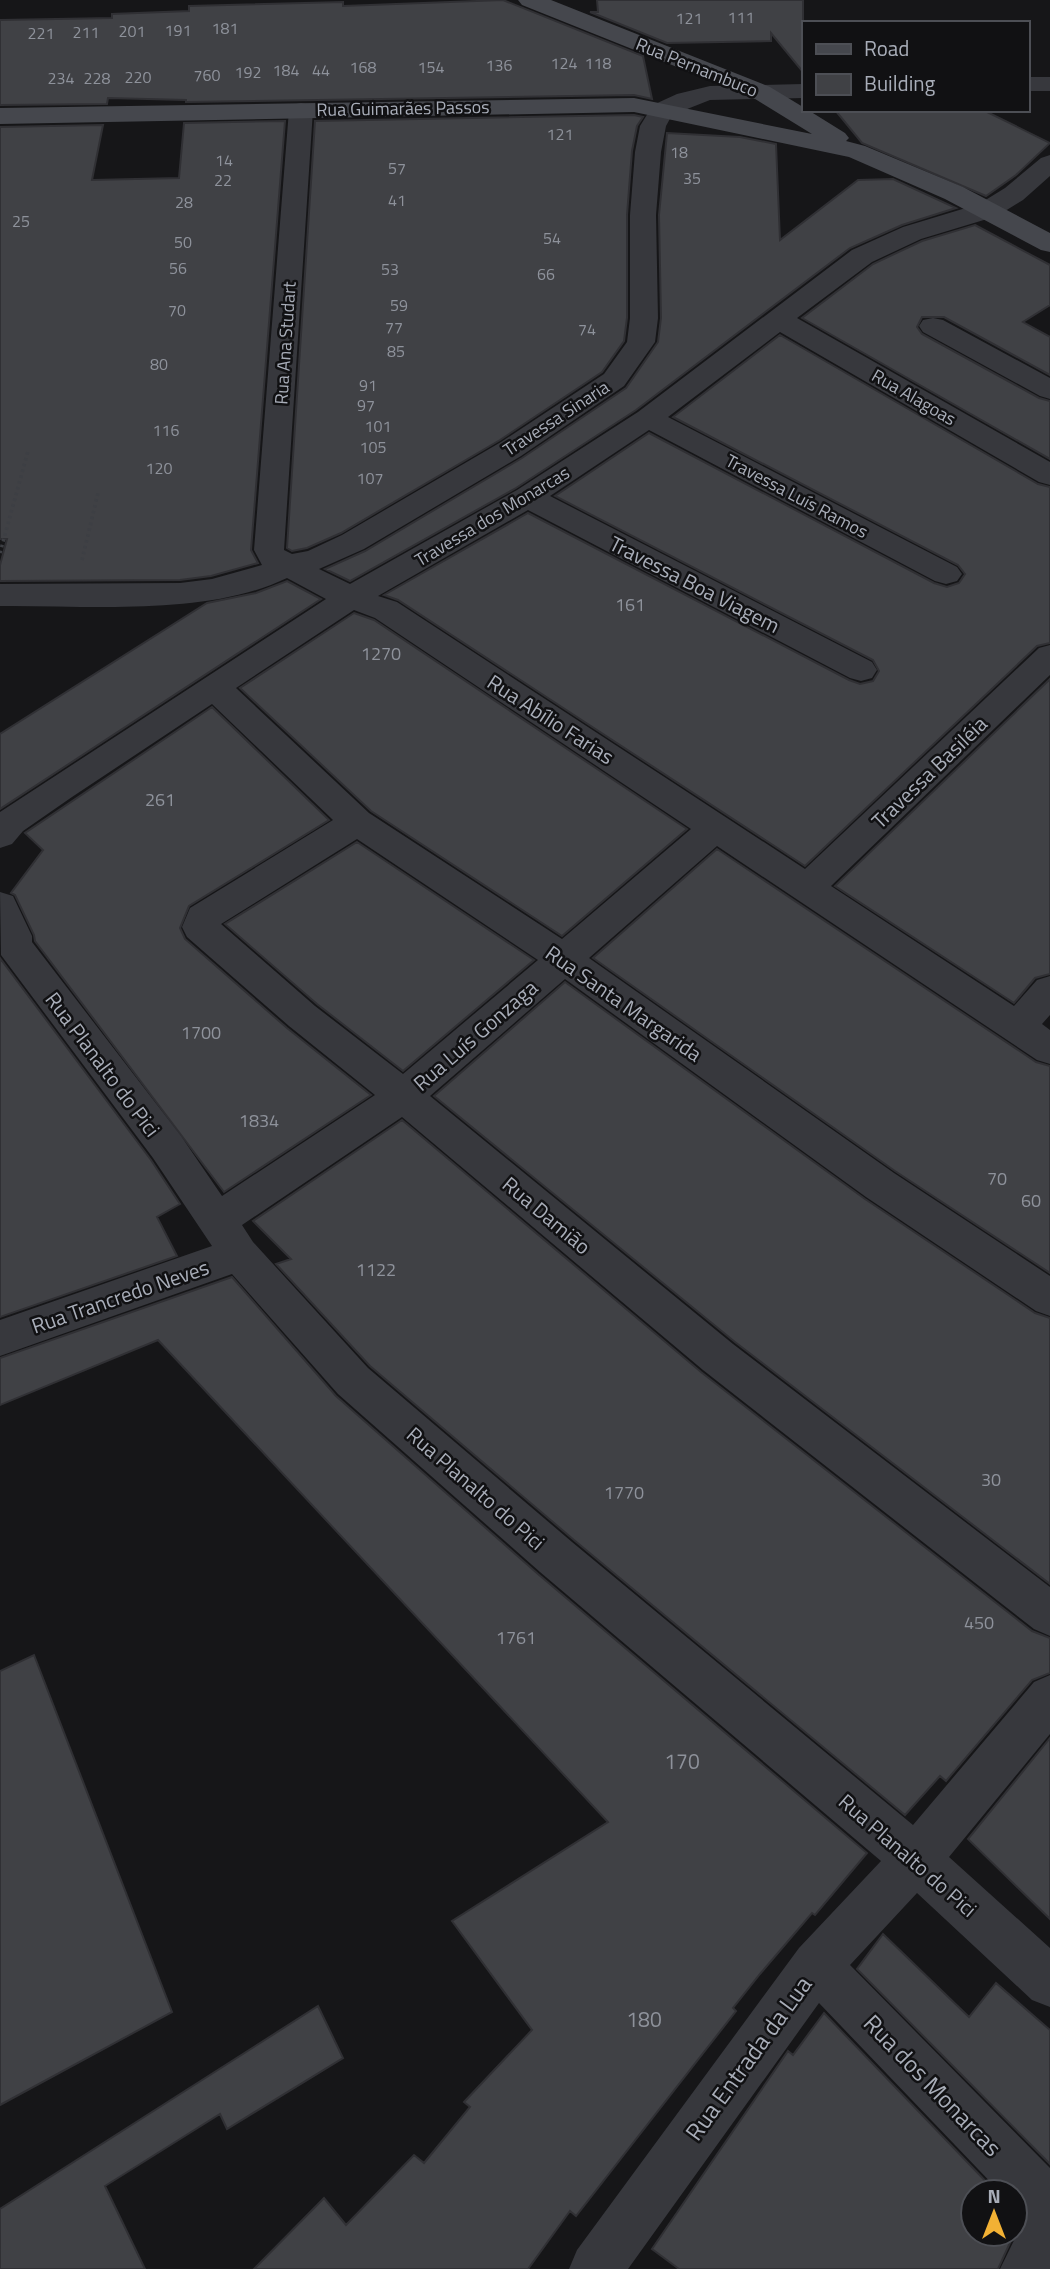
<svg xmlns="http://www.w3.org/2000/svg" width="1050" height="2269" viewBox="0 0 1050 2269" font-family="'Titillium Web',sans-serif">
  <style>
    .building { fill: #404145; stroke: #303034; stroke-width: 2 }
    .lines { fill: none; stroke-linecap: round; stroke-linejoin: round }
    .path { stroke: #3d3f44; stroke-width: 3.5; stroke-dasharray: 2.5 3.5; stroke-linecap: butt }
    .street { fill: #37383d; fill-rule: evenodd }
    .secondary { fill: #45474d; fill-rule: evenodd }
    .labels { text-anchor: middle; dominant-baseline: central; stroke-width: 5; stroke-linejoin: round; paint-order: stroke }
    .far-number-label { font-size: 16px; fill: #8e929b }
    .far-street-label { font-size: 18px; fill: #a8adb8; stroke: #111113 }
    .number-label { font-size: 18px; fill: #8e929b }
    .street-label { font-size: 21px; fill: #a8adb8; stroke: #111113 }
    .near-number-label { font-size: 21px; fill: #8e929b }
    .near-street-label { font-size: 24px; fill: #a8adb8; stroke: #111113 }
  </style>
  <rect width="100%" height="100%" fill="#161618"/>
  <path class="building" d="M 503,0 L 643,56 L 652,99 L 634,95 L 186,102 L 186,100 L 108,98 L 107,104 L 0,105 L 0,20 L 112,18 L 112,14 L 189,11 L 189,6 L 343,2 L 343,6 Z
    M 597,0 L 803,0 L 803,72 L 771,33 L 771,41 L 667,43 L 590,12 L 598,12 Z
    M 835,110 L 983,110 L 1050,143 L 1016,175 L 986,196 L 862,143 Z
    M 634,115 L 643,117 L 637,126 L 632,151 L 627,215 L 627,318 L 624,341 L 602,372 L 500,440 L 341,533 L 307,548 L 292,551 L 287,548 L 315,121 Z
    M 285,121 L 251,550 L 258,563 L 211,576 L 180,580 L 0,581 L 0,565 L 7,539 L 0,539 L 0,127 L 103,125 L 92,180 L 179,178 L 184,123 Z
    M 667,133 L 740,137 L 776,144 L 780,240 L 858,180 L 893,179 L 956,208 L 902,225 L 850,248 L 636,410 L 516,488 L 350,581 L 325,569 L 365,551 L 522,458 L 626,388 L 658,342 L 661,318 L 659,215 Z
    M 975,225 L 1050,265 L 1050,305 L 1023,322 L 1050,337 L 1050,375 L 944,317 L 922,317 L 917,327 L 922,334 L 1039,398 L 1050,401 L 1050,459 L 802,318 L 873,264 L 922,241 Z
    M 780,335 L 1038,484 L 1050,487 L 1050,643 L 1037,646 L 805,866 L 398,600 L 384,595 L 528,513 L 849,680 L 860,684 L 873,681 L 879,671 L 873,660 L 555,496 L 649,433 L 934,583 L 947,587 L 959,583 L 965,574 L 958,565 L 673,417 Z
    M 287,581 L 321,599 L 0,809 L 0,734 L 207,603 L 256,593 Z
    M 354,613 L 374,620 L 687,829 L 562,936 L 371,811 L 240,688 Z
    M 1050,679 L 1050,974 L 1035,978 L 1014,1003 L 835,886 Z
    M 212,707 L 329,820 L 189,906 L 180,928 L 185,939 L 287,1028 L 371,1095 L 224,1192 L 35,941 L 34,935 L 15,895 L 11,893 L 43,850 L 25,833 Z
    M 357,842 L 534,960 L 403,1071 L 317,1004 L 225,924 Z
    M 717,849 L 1036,1062 L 1050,1066 L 1050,1273 L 895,1171 L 593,958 Z
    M 0,958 L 151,1160 L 180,1204 L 157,1217 L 177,1256 L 0,1317 Z
    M 565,982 L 865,1199 L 1035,1313 L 1050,1318 L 1050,1584 L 735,1342 L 434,1096 Z
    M 402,1120 L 701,1372 L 1032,1631 L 1050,1638 L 1050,1673 L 1032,1680 L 946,1781 L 940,1776 L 905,1815 L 574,1540 L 370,1366 L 276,1264 L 291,1259 L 253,1221 Z
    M 232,1277 L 336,1396 L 538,1574 L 867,1853 L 815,1915 L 812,1913 L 760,1974 L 733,2008 L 736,2011 L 576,2216 L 570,2211 L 528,2269 L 254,2269 L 324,2198 L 346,2225 L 414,2155 L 424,2163 L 470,2107 L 464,2102 L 532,2030 L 452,1921 L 608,1822 L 158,1340 L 0,1405 L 0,1358 Z
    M 34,1655 L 172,2012 L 0,2105 L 0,1671 Z
    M 1050,1738 L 1050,1919 L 968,1839 Z
    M 883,1934 L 969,2017 L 996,1983 L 1050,2030 L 1050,2164 L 857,1969 Z
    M 318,2006 L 343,2058 L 227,2129 L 220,2114 L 105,2186 L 145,2269 L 0,2269 L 0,2209 Z
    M 824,2013 L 996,2192 L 973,2192 L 973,2234 L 1014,2234 L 998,2269 L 679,2269 L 652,2249 L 788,2051 L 793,2055 Z"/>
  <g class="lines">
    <path class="path" d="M 0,553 L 28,451
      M 82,560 L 98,493"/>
    <path class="street" d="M 1027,77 L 1050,77 L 1050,91 L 1027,91 Z
      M 803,84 L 803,98 L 710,100 L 672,115 L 666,126 L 661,152 L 656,215 L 658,318 L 655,342 L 624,386 L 521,456 L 364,549 L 319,569 L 350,584 L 517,490 L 638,412 L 852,250 L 903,227 L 979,204 L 1005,188 L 1041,158 L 1050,155 L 1050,176 L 1023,200 L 997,216 L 921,239 L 872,262 L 797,318 L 1050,462 L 1050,485 L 1039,482 L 780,332 L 668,417 L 957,567 L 962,574 L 957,581 L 946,584 L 935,581 L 649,430 L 550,496 L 872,662 L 877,670 L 872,678 L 861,681 L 850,678 L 528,510 L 378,596 L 397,602 L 805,869 L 1039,648 L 1050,645 L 1050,675 L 831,886 L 1014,1006 L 1037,980 L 1050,976 L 1050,1015 L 1042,1024 L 1050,1030 L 1050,1064 L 1037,1060 L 717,846 L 589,958 L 894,1173 L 1050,1276 L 1050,1316 L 1036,1311 L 866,1197 L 565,979 L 430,1096 L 733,1344 L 1050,1587 L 1050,1636 L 1034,1629 L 703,1370 L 402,1117 L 242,1225 L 253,1242 L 368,1368 L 572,1542 L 913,1825 L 1034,1682 L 1050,1675 L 1050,1734 L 949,1857 L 1050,1948 L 1050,2007 L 1032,2000 L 917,1893 L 850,1965 L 1050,2168 L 1050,2269 L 1000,2269 L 1025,2218 L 1015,2208 L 1015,2192 L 1000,2192 L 819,2003 L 628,2269 L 569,2269 L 577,2250 L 799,1948 L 881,1861 L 540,1572 L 338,1394 L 232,1274 L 0,1356 L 0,1320 L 212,1246 L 153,1158 L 1,955 L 0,892 L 13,896 L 32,936 L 32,942 L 181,1136 L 222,1196 L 375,1095 L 289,1026 L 187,937 L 182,927 L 190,908 L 333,820 L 212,704 L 72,797 L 23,831 L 12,844 L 0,848 L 0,812 L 326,599 L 287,578 C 206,617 89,605 0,606 L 0,584 L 180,583 L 212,579 L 262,565 L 254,550 L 289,110 L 292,105 L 301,103 L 310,105 L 313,110 L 284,550 L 292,554 L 308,551 L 342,535 L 501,442 L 604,374 L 627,342 L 630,318 L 630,215 L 635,152 L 640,126 L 653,105 L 677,94 L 710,86 ZM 354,610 L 375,618 L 691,829 L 562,939 L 369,813 L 236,688 ZM 357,839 L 538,960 L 403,1074 L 315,1006 L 221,924 Z
      M 933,318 L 943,320 L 1050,378 L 1050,399 L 1040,396 L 923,332 L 919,326 L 923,320 Z"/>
    <path class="secondary" d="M 518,0 L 551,0 L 770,87 L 803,107 L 803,110 L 808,110 L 845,133 L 849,138 L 846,141 L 865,146 L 963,187 L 1050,233 L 1050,252 L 1041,250 L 945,199 L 849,157 L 634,112 L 0,124 L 0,108 L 634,98 L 812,134 L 752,97 L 522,5 Z"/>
  </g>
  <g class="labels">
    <g class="far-number-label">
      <text x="741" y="17">111</text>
      <text x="689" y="18">121</text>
      <text x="225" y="28">181</text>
      <text x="178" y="30">191</text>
      <text x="132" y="31">201</text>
      <text x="86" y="32">211</text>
      <text x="41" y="33">221</text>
      <text x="564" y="63">124</text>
      <text x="598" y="63">118</text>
      <text x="499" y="65">136</text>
      <text x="363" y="67">168</text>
      <text x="431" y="67">154</text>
      <text x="286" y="70">184</text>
      <text x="321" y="70">44</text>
      <text x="248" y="72">192</text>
      <text x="207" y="75">760</text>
      <text x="138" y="77">220</text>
      <text x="61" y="78">234</text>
      <text x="97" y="78">228</text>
      <text x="560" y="134">121</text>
      <text x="679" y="152">18</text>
      <text x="224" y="160">14</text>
      <text x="397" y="168">57</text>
      <text x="692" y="178">35</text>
      <text x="223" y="180">22</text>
      <text x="397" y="200">41</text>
      <text x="184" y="202">28</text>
      <text x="21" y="221">25</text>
      <text x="552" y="238">54</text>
      <text x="183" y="242">50</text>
      <text x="178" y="268">56</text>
      <text x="390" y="269">53</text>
      <text x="546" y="274">66</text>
      <text x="399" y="305">59</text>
      <text x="177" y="310">70</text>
      <text x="394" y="327">77</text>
      <text x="587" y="329">74</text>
      <text x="396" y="351">85</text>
      <text x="159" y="364">80</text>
      <text x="368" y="385">91</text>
      <text x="366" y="405">97</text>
      <text x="378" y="426">101</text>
      <text x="166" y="430">116</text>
      <text x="373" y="447">105</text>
      <text x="159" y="468">120</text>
      <text x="370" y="478">107</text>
    </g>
    <g class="far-street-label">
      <text transform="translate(697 67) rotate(22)">Rua Pernambuco</text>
      <text transform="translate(403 108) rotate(-1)">Rua Guimarães Passos</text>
      <text transform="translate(285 343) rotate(-86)">Rua Ana Studart</text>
      <text transform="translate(914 397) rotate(30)">Rua Alagoas</text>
      <text transform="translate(556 418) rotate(-33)">Travessa Sinaria</text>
      <text transform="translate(797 496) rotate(28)">Travessa Luís Ramos</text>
      <text transform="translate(492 516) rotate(-31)">Travessa dos Monarcas</text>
    </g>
    <g class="number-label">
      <text x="630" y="604">161</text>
      <text x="381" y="653">1270</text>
      <text x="160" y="799">261</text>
      <text x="201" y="1032">1700</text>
      <text x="259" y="1120">1834</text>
      <text x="997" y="1178">70</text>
      <text x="1031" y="1200">60</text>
      <text x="376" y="1269">1122</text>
      <text x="991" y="1479">30</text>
      <text x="624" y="1492">1770</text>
      <text x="979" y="1622">450</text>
      <text x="516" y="1637">1761</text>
    </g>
    <g class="street-label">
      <text transform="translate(695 584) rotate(27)">Travessa Boa Viagem</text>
      <text transform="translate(551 719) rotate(33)">Rua Abílio Farias</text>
      <text transform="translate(929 772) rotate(-44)">Travessa Basiléia</text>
      <text transform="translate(624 1003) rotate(35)">Rua Santa Margarida</text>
      <text transform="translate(475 1035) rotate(-41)">Rua Luís Gonzaga</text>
      <text transform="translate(103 1064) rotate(53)">Rua Planalto do Pici</text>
      <text transform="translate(547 1215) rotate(40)">Rua Damião</text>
      <text transform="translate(120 1296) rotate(-19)">Rua Trancredo Neves</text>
      <text transform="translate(476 1488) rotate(41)">Rua Planalto do Pici</text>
      <text transform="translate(908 1855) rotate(41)">Rua Planalto do Pici</text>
    </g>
    <g class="near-number-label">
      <text x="682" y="1761">170</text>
      <text x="644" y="2019">180</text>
    </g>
    <g class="near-street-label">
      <text transform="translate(748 2058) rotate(-54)">Rua Entrada da Lua</text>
      <text transform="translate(933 2085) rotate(46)">Rua dos Monarcas</text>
    </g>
  </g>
  <rect x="802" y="21" width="228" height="91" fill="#111113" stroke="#4d4f55" stroke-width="2"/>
  <rect x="816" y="44" width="35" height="10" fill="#45474d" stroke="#4d4f55" stroke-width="2"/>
  <text x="864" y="56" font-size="21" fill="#a8adb8">Road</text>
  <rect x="816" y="74" width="35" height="21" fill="#404145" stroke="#4d4f55" stroke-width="2"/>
  <text x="864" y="91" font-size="21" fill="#a8adb8">Building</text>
  <g transform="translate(994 2213)"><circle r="33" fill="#111113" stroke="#4d4f55" stroke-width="2"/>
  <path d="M0-5L12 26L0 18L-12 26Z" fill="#f2b134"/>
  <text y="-10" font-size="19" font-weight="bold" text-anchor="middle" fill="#a8adb8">N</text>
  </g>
</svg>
